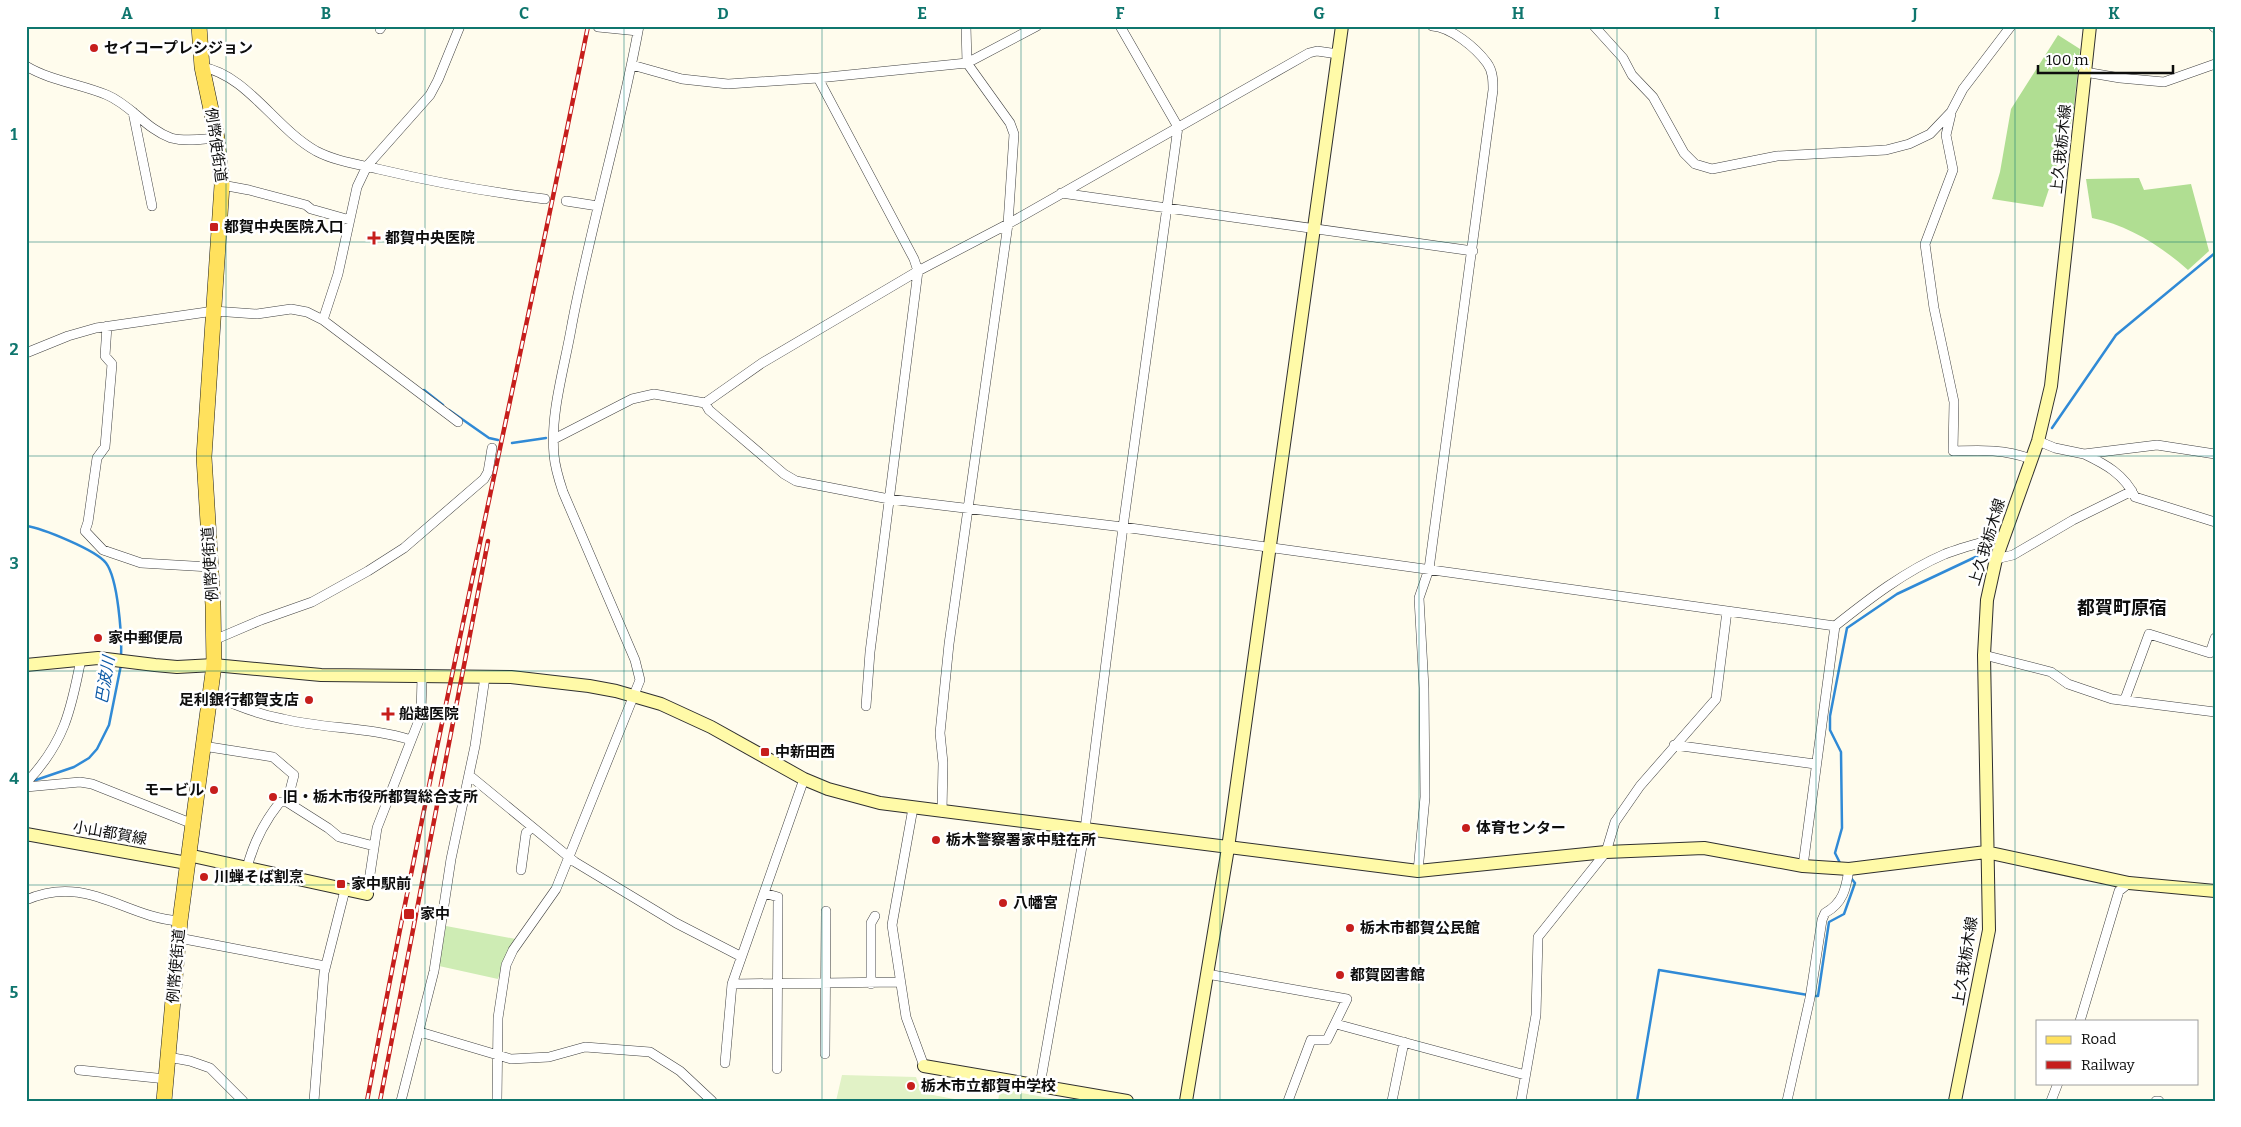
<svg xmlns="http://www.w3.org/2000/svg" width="2241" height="1127" viewBox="0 0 2241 1127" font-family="Bitter,'Noto Sans JP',serif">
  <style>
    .green { fill: #ceecb4 }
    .forest { fill: #b0de92 }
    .pitch { fill: #e1f2c6 }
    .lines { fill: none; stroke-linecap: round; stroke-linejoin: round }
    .stream { stroke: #308ad6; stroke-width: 2.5 }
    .street-casing { stroke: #404040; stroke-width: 10 }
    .secondary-casing { stroke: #2f2f2f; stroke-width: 14 }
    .primary-casing { stroke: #1e1e1e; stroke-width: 16 }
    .street { stroke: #fff; stroke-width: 9 }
    .secondary { stroke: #fffaa8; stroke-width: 12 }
    .primary { stroke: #ffe15d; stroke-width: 15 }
    .rail-casing { stroke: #c61e1c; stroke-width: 4.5 }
    .rail { stroke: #fff; stroke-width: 2.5; stroke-dasharray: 8; stroke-linecap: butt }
    .grid { fill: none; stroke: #0f766e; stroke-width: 1; stroke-opacity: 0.55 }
    .poi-dot { fill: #c61e1c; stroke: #fff; stroke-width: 2 }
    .labels { text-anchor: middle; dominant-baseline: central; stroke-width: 5; stroke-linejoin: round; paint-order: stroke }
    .poi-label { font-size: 15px; font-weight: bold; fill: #0d0d0d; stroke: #fff; text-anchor: start }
    .street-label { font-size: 15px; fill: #0d0d0d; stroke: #fff }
    .water-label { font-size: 16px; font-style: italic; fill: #0e5ba6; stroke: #fff }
    .quarter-label { font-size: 18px; font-weight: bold; fill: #0d0d0d; stroke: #fff }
    .neatline { fill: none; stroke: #0f766e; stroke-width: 2 }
    .grid-label { font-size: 16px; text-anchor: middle; font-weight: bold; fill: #0f766e }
  </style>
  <rect width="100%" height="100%" fill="#fffced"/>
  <path class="green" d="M 446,926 L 516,939 L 508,951 L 498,979 L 439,966 Z"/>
  <path class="forest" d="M 2058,35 L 2080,49 L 2073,116 L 2043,207 L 1992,199 L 2000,172 L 2011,109 Z
    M 2139,178 L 2144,190 L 2191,184 L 2209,251 L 2188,270 C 2161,246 2128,225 2092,218 L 2086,179 Z"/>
  <path class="pitch" d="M 842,1075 L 916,1077 L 922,1093 L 965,1101 L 836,1101 Z
    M 1000,1089 L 1066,1101 L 998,1101 Z"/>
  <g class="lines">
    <path class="stream" d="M 424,390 L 443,405
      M 449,410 L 489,438 L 498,440
      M 2052,428 L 2116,335 L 2215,253
      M 512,443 L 546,438
      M 26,526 C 42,528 96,550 106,563 C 118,579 122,635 121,657
      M 33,781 L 74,767 L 89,758 L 97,749 L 109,725 L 121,665
      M 1840,863 L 1835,853 L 1842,828 L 1841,752 L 1830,730 L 1830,716 L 1847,628 L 1897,594 L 1984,553
      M 1813,996 L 1818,996 L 1829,922 L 1844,914 L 1855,883 L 1851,878
      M 1637,1101 L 1659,970 L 1808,995"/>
    <g class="street-casing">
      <path id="street" d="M 1594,26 L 1623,58 L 1632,75 L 1653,97 L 1684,153 L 1695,164 L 1712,169 L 1777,156 L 1886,150 L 1909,144 L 1930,134 L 1951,112 L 1963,89 L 2011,26
        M 2213,26 L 2215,28
        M 598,27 L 638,31
        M 380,29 L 382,26
        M 632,65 L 682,79 L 728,84 L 818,78 L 967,63 L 1037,26
        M 26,66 C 51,81 81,84 107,95 C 131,105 146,129 171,138 C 186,142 203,139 217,138
        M 202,67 C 247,75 275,128 316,151 C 335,161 357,164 378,169 C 433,182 488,192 545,199
        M 2085,72 L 2120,78 L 2164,82 L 2215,64
        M 818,78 L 914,259 L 918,271 L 870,652 L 866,706
        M 133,112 L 152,206
        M 1951,114 L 1946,135 L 1953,170 L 1925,244 L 1934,308 L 1954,402 L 1953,451 C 1981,450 2005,449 2031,459
        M 222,185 L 249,190 L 306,205 L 311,209 L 350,220
        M 1061,193 L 1473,251
        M 566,201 L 598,206
        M 323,320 L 338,274 L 357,187 L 367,166 L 430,95 L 438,80 L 460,26
        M 107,326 L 105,356 L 112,364 L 105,447 L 97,458 L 88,522 L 85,531 L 103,550 L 141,563 L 210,567
        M 26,353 L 68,336 L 96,328 L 214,311 L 257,314 L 291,309 L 307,312 L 323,320 L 458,422
        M 705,403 L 709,410 L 784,474 L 796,481 L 889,499 L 1123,527 L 1835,626
        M 554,439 L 632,399 L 654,394 L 705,403 L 762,363 L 918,271 L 1008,224 L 1309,53 L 1317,51 L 1338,54
        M 2038,441 L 2055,448 L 2084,454 L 2157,445 L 2215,454
        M 2084,454 C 2105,464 2124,474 2135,497 L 2215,522
        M 1996,559 L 2013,555 L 2073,520 L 2132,491
        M 214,640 L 261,620 L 312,602 L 368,571 L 404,548 L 484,479 L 488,472 L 492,448
        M 1984,655 L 2051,672 L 2068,684 L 2112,699 L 2215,712
        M 211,694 C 234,705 257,714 283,719 C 325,729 370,727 411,740
        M 2125,699 L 2149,634 L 2210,653 L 2215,638
        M 1674,745 L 1815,764
        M 203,746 L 273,757 L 294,775 L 287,802 L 280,802 C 264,822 253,844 247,868
        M 469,775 L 575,862 L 676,923 L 740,956
        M 26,783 C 64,743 71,711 81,659
        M 26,787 L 80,782 L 92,784 L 193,824
        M 287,802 L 328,828 L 339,837 L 374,846
        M 913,808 L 892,925 L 906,1017 L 924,1066
        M 942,812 L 943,763 L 940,733 L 949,644 L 1008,224 L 1014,134 L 1010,123 L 967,63 L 966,26
        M 1803,866 L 1835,626 C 1869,599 1905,571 1945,554 C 1963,547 1984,542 2004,536
        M 521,870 L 526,833 L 532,827
        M 1418,871 L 1425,797 L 1424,688 L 1419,598 L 1429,569 L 1493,90 C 1493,81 1493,71 1487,63 C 1476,48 1451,27 1432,26
        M 764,893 L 778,897 L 777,1069
        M 367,894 L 377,828 L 421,715 L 422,677
        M 26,900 C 87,873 125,918 180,921
        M 179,938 L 325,966
        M 1207,974 L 1347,999 L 1327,1040 L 1311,1040 L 1288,1101
        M 732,984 L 900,982
        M 871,984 L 871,923 L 875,916
        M 2080,1021 L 2119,891 L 2129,883
        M 1336,1024 L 1525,1075
        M 420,1032 L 511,1059 L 549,1057 L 585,1047 L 650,1052 L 680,1071 L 712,1101
        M 825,1054 L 826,911
        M 168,1057 L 190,1061 L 210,1068 L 243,1101
        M 725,1063 L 732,984 L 804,779
        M 79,1070 L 166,1079
        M 1040,1085 L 1085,829 L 1123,527 L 1178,127 L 1120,26
        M 314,1101 L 324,973 L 345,890
        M 401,1101 L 434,971 L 451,859 L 475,746 L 485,677
        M 497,1101 L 498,1018 L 506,965 L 513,950 L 556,889 L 640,680 L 635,660 L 563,492 C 559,480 555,468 554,455 C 550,412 565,366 572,324 C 591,224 621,126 639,26
        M 1392,1101 L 1404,1042
        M 1521,1101 L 1536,1015 L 1538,937 L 1606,852 L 1615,822 L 1640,786 L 1716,699 L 1727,611
        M 1787,1101 L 1810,998 L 1822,920 L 1825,913 C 1843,903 1846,889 1849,869
        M 2051,1101 L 2058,1083
        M 2156,1101 L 2159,1101"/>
    </g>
    <g class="secondary-casing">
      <path id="secondary" d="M 26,665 L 98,658 L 155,665 L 177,667 L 214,665 L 321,675 L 511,677 L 589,686 L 616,691 L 661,704 L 711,727 L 804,779 L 828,789 L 880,803 L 1418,871 L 1606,852 L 1704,848 L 1803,866 L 1849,869 L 1986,852 L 2129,883 L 2215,891
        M 26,834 L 187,863
        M 188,855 L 367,894
        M 924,1066 L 1127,1101
        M 1186,1101 L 1228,848 L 1342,26
        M 1955,1101 L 1989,930 L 1984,655 L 1987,600 L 1996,559 L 2038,441 L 2051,386 L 2090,26"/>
    </g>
    <g class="primary-casing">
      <path id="primary" d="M 164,1101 L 180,921 L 214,665 L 213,605 L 204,457 L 222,185 L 217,138 L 202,67 L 199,26"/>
    </g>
    <use href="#street" class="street"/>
    <use href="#secondary" class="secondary"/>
    <use href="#primary" class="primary"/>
    <g class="rail-casing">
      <path id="rail" d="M 367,1101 C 434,741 516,385 588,26
        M 380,1101 L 488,541"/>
    </g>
    <use href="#rail" class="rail"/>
  </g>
  <path class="grid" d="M 226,26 L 226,1101M 425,26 L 425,1101M 624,26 L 624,1101M 822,26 L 822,1101M 1021,26 L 1021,1101M 1220,26 L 1220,1101M 1419,26 L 1419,1101M 1617,26 L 1617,1101M 1816,26 L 1816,1101M 2015,26 L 2015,1101M 26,242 L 2215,242M 26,456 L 2215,456M 26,671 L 2215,671M 26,885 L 2215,885"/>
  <g class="poi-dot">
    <circle cx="94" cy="48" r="5"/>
    <rect x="209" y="222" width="10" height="10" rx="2.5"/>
    <path d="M371.5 230.5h5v5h5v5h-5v5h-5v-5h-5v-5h5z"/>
    <circle cx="98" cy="638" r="5"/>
    <circle cx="309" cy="700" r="5"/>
    <path d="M385.5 706.5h5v5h5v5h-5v5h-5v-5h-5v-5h5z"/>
    <rect x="760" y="747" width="10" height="10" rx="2.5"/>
    <circle cx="214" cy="790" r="5"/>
    <circle cx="273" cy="797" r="5"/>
    <circle cx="1466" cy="828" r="5"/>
    <circle cx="936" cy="840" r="5"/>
    <circle cx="204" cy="877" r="5"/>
    <rect x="336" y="879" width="10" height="10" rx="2.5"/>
    <circle cx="1003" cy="903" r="5"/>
    <rect x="403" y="908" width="12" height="12" rx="2.5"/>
    <circle cx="1350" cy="928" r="5"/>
    <circle cx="1340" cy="975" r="5"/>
    <circle cx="911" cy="1086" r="5"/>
  </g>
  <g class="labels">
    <g class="poi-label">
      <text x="104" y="48">セイコープレシジョン</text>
      <text x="224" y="227">都賀中央医院入口</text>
      <text x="385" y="238">都賀中央医院</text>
      <text x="108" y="638">家中郵便局</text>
      <text x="299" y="700" text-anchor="end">足利銀行都賀支店</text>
      <text x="399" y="714">船越医院</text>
      <text x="775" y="752">中新田西</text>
      <text x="204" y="790" text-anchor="end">モービル</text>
      <text x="283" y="797">旧・栃木市役所都賀総合支所</text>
      <text x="1476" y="828">体育センター</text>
      <text x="946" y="840">栃木警察署家中駐在所</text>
      <text x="214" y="877">川蝉そば割烹</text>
      <text x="351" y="884">家中駅前</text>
      <text x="1013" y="903">八幡宮</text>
      <text x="420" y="914">家中</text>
      <text x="1360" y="928">栃木市都賀公民館</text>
      <text x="1350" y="975">都賀図書館</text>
      <text x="921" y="1086">栃木市立都賀中学校</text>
    </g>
    <g class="street-label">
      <text transform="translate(216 145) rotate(82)">例幣使街道</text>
      <text transform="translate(2061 149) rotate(-84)">上久我栃木線</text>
      <text transform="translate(1987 542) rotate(-73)">上久我栃木線</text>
      <text transform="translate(210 564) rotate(-94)">例幣使街道</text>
      <text transform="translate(110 833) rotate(10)">小山都賀線</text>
      <text transform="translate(1965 961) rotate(-81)">上久我栃木線</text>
      <text transform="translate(176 966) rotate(-85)">例幣使街道</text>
    </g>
    <g class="water-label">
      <text transform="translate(105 680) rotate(-81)">巴波川</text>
    </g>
    <g class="quarter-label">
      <text x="2122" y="608">都賀町原宿</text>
    </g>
  </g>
  <rect width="2241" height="1127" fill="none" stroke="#ffffff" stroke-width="55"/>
  <rect x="2036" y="1020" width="162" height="65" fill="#ffffff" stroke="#9e9e9e"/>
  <rect x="2046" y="1036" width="25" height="8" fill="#ffe15d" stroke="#9e9e9e"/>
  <text x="2081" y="1044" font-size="15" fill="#0d0d0d">Road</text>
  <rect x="2046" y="1061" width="25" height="8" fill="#c61e1c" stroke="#9e9e9e"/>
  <text x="2081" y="1070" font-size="15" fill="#0d0d0d">Railway</text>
  <path d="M2038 65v8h135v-8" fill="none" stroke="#0d0d0d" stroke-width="2.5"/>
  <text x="2046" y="65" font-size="15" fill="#0d0d0d" stroke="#ffffff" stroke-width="4" paint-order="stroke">100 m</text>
  <rect x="28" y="28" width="2186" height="1072" class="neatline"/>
  <g class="grid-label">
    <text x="127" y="19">A</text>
    <text x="326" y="19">B</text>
    <text x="524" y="19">C</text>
    <text x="723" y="19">D</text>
    <text x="922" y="19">E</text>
    <text x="1120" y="19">F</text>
    <text x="1319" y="19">G</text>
    <text x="1518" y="19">H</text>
    <text x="1717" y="19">I</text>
    <text x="1915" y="19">J</text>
    <text x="2114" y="19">K</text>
    <text x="14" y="140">1</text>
    <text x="14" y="355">2</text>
    <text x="14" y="569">3</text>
    <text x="14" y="784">4</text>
    <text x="14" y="998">5</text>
  </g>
</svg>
